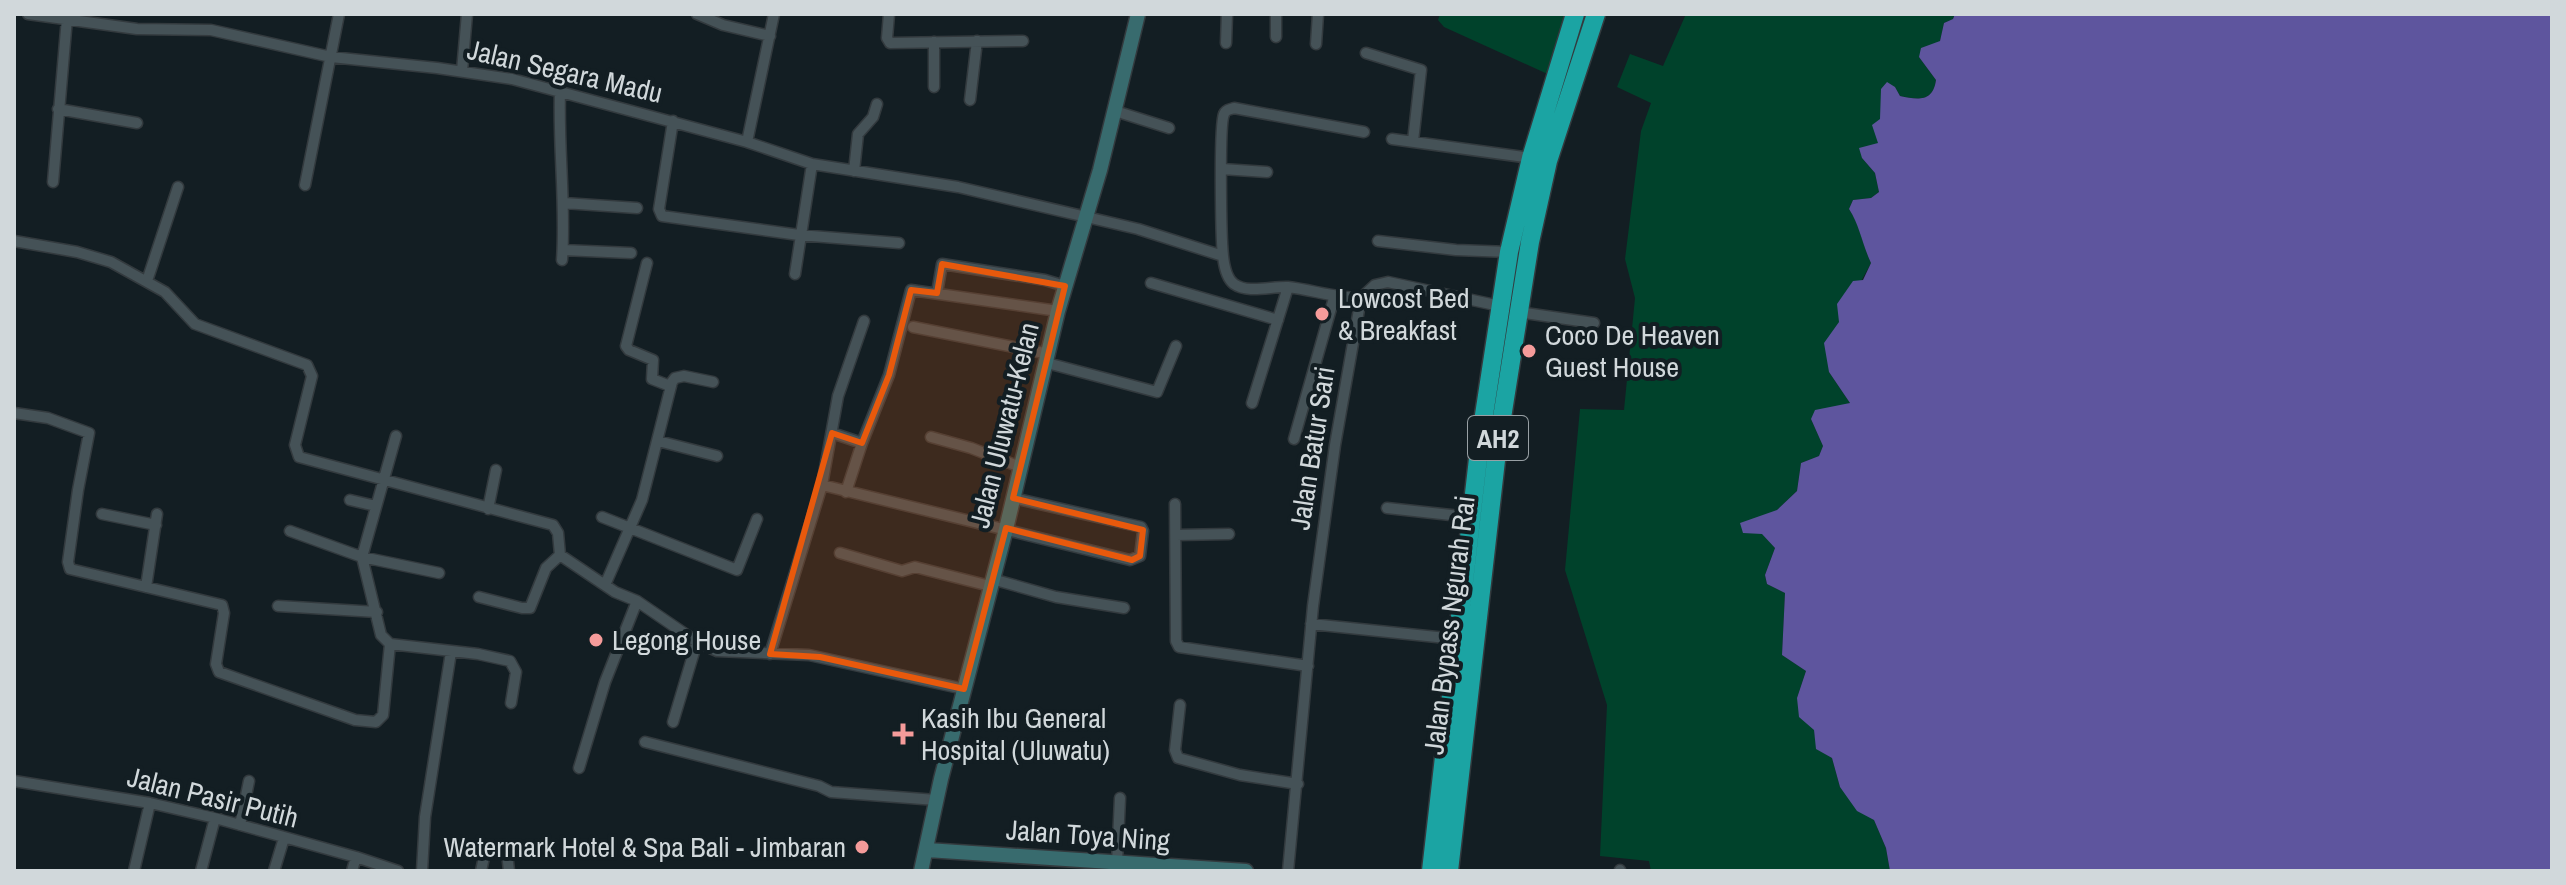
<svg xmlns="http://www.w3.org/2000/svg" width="2566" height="885" viewBox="0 0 2566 885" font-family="'Archivo Narrow',sans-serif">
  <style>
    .green { fill: #00422b }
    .water { fill: #5e559e }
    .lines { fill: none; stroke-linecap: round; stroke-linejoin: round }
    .street-casing { stroke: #333a3e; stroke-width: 13 }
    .secondary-casing { stroke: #333a3e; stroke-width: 17 }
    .highway-casing { stroke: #333a3e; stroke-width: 21 }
    .street { stroke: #455257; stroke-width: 10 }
    .secondary { stroke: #386b6e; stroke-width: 14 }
    .highway { stroke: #1ba4a3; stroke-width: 18 }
    .marked { fill: #e8590c; fill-opacity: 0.2; stroke: #e8590c; stroke-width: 6; stroke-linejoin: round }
    .poi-dot { fill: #f59b9a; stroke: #131e23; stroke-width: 3 }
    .labels { text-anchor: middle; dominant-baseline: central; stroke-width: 8; stroke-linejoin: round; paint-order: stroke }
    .shield { fill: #131e23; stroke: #98a0a4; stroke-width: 2 }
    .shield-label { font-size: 26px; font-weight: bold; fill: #d1d8db }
    .street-label { font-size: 28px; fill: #d1d8db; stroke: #131e23 }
    .poi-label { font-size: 28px; fill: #d1d8db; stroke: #131e23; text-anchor: start }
  </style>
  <rect width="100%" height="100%" fill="#131e23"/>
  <path class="green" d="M 1440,14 L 1568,14 L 1552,76 L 1444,27 L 1438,20 Z
    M 1686,14 L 1955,14 L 1953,19 L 1944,23 L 1940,41 L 1919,57 L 1936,80 C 1933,102 1918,100 1900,96 L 1895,87 L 1881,89 L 1882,109 L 1878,143 L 1862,158 L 1875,173 L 1879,192 L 1871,198 L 1853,200 L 1849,209 C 1861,226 1862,244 1871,263 L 1839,322 L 1829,372 L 1850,403 L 1811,419 L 1823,446 L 1819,456 L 1801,463 L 1797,491 L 1777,510 L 1762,533 L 1775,548 L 1765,575 L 1767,584 L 1785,593 L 1782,655 L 1806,671 L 1797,698 L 1814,730 L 1817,749 L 1832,758 L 1840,787 L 1874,820 L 1886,848 L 1890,871 L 1651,871 L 1649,861 L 1600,856 L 1607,705 L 1565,570 L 1580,409 L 1624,410 L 1635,298 L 1625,259 L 1641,131 L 1651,103 L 1617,87 L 1630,54 L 1663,66 Z"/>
  <path class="water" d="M 1955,14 L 2552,14 L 2552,871 L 1890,871 L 1886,848 L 1874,820 L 1857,811 L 1840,787 L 1832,758 L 1816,749 L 1814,730 L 1799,717 L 1797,698 L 1806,671 L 1782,655 L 1785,593 L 1767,584 L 1765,575 L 1775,548 L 1762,534 L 1743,533 L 1740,523 L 1777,510 L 1797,491 L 1801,463 L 1819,456 L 1823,446 L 1811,419 L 1815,410 L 1850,403 L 1829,372 L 1824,343 L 1839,322 L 1837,304 L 1853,281 L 1863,280 L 1871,263 C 1862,244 1860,226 1849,209 L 1853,200 L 1871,198 L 1879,192 L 1875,173 L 1862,158 L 1859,148 L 1878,143 L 1872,125 L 1880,119 L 1881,89 L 1887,82 L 1895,87 L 1900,96 C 1918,100 1933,102 1936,80 L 1919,57 L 1921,48 L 1940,41 L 1944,23 L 1953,19 Z"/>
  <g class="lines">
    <g class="street-casing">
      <path id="street" d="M 28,14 L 137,29 L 211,30 L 331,57 L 437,68 L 512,79 L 747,142 L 812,164 L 958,187 L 1138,229 L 1223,256
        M 697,14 L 723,25 L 770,36
        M 889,14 L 887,38 L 890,43 L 1023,41
        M 1276,37 L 1276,14
        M 1226,43 L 1227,14
        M 1316,44 L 1318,14
        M 1366,53 L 1421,70 L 1413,141
        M 462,71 L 467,14
        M 934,87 L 934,42
        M 560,91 C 558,148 566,204 562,260
        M 970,100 L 977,41
        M 58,109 L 137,123
        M 1115,111 L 1169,128
        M 673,121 L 659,209 L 662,216 L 799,235 L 899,243
        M 1392,139 L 1531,158
        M 747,142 L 774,14
        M 1222,169 L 1267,172
        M 854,171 L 858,134 L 873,117 L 877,104
        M 53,182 L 67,18
        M 305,185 L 339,14
        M 564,203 L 637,208
        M 14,241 L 77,252 L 111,262 L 165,292 L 195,324 L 307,365 L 312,376 L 295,445 L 299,457 L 553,525 L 558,533 L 560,555
        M 1378,241 L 1456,250 L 1509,252
        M 563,250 L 631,253
        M 647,263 L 626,346 L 629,350 L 653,360 L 652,379 L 670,386
        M 795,274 L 812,164
        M 147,281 L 178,187
        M 1151,283 L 1278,320
        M 937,293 L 942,264 L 1045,280 L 1065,286
        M 1361,298 C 1335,298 1313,290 1288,287 C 1272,286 1248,294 1234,284 C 1226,278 1224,265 1223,256 C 1221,238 1219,125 1224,114 C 1226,109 1229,110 1234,108 L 1364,132
        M 1518,312 L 1594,323
        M 913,327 L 1049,354
        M 1047,363 L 1157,392 L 1176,346
        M 1252,403 L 1288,287
        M 14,413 L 48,418 L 89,433 L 78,490 L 68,562 L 70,569 L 222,605 L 224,613 L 216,664 L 219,672 L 355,720 L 376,722 L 383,715 L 390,644
        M 832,433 L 862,443
        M 396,436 L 362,557 L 381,635 L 390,644 L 478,654 L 510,661 L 516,672 L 511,703
        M 931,437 L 971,448 L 1020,467
        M 1294,439 L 1334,298
        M 658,441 L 717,456
        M 822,485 L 1130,560 L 1140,556 L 1143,531 L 1141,527 L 1013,498
        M 846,492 L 862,443 L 889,375 L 911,290 L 1058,311
        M 350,500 L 376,506
        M 1175,504 L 1176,641 L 1179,647 L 1308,666
        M 1387,508 L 1460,516 L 1470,522
        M 488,509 L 496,470
        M 102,514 L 156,525
        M 602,517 L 737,570 L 757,519
        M 290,531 L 362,557 L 439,573
        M 1176,535 L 1229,534
        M 840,553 L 902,571 L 915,567 L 990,586
        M 992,579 L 1056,597 L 1124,608
        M 605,585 L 642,500 L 672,382 L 675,378 L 684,376 L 713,382
        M 146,587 L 157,514
        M 479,597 L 522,608 L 530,608 L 546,568 L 560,555 L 615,592 L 637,601 L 697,642 L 717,651 L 809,655 L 964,689
        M 278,606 L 377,612
        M 1311,624 L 1456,639
        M 770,654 L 822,485 L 838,396 L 864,321
        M 1180,705 L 1175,750 L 1178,758 L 1240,775 L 1298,784
        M 673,722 L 697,642
        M 645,742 L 819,786 L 831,792 L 936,800
        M 579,768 L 605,682 L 637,601
        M 14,781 L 150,803 L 215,818 L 356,857 L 398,871
        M 240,825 L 249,781
        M 507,853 L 509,871
        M 1117,863 L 1120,798
        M 1620,870 L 1620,871
        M 134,871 L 150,803
        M 201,871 L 215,818
        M 274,871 L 284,838
        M 352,871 L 356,857
        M 422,871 L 425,817 L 451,652
        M 481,871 L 486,848
        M 1288,871 L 1313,606 L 1335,445 L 1361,298 L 1375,285 L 1388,282 L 1500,306"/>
    </g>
    <g class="secondary-casing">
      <path id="secondary" d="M 927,850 L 1246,871
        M 921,871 L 941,779 L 1006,529 L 1058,311 L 1100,170 L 1138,14"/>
    </g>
    <g class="highway-casing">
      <path id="highway" d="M 1431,871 L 1480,441 L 1509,252 L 1531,158 L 1575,14
        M 1449,871 L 1498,443 L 1530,242 L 1548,161 L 1596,14"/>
    </g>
    <use href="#street" class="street"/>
    <use href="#secondary" class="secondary"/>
    <use href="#highway" class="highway"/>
  </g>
  <path class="marked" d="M 942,264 L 1065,286 L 1013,498 L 1143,530 L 1140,556 L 1132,560 L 1006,528 L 964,689 L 820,657 L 770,654 L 832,433 L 862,443 L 889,375 L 911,290 L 937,293 Z"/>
  <g class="poi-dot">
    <circle cx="1322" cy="314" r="8"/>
    <circle cx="1529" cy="351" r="8"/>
    <circle cx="596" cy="640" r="8"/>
    <path d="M899 722h8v8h8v8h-8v8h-8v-8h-8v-8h8z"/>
    <circle cx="862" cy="847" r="8"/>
  </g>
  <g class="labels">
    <rect class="shield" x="1468" y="416" width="60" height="44" rx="6"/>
    <g class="shield-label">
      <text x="1498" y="438">AH2</text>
    </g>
    <g class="street-label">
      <text transform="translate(565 71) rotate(13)">Jalan Segara Madu</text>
      <text transform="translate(1004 425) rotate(-76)">Jalan Uluwatu-Kelan</text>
      <text transform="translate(1312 448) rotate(-81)">Jalan Batur Sari</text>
      <text transform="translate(1449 625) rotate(-83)">Jalan Bypass Ngurah Rai</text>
      <text transform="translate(213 797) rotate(14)">Jalan Pasir Putih</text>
      <text transform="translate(1088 835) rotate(4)">Jalan Toya Ning</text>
    </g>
    <g class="poi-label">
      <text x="1338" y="298">Lowcost Bed<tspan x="1338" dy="32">&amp; Breakfast</tspan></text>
      <text x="1545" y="335">Coco De Heaven<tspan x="1545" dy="32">Guest House</tspan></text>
      <text x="612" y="640">Legong House</text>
      <text x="921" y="718">Kasih Ibu General<tspan x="921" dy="32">Hospital (Uluwatu)</tspan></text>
      <text x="846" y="847" text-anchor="end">Watermark Hotel &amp; Spa Bali - Jimbaran</text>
    </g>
  </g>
  <rect width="2566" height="885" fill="none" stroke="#d1d8db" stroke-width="32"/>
</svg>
